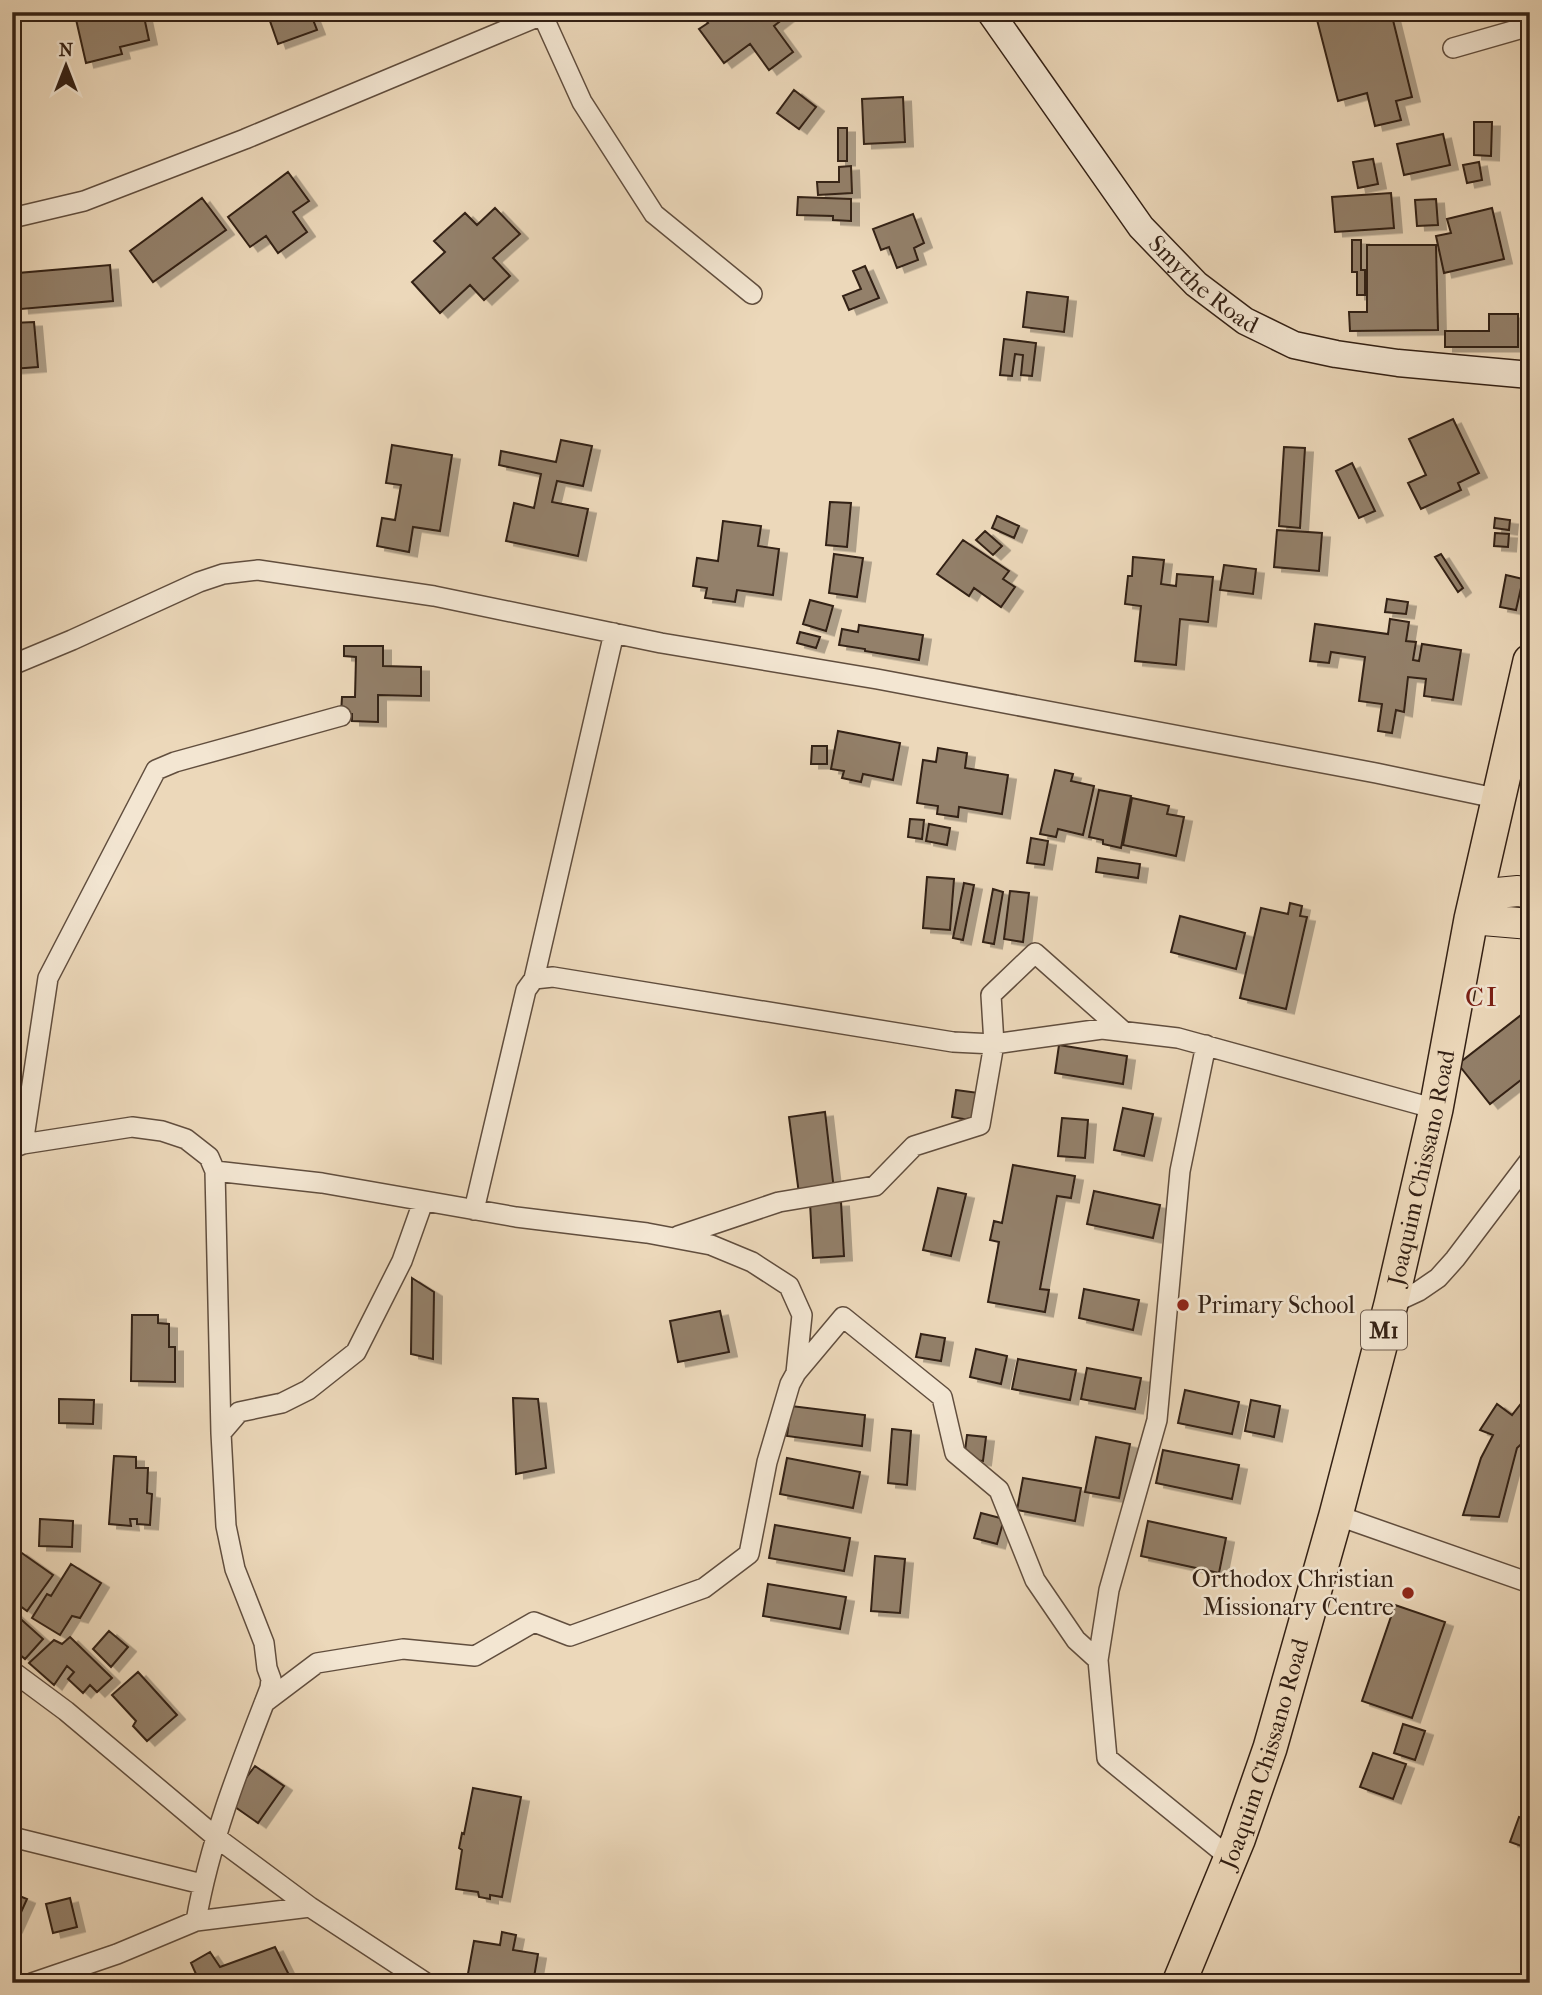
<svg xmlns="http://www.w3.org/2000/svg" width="1542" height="1995" viewBox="0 0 1542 1995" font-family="'IM FELL French Canon',serif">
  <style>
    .building { fill: #93806a; stroke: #332014; stroke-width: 2; filter: url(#shadow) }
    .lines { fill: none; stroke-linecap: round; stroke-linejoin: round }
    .street-casing { stroke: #614e3e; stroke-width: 22 }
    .secondary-casing { stroke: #332014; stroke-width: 29 }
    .primary-casing { stroke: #332014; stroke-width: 32 }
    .highway-casing { stroke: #332014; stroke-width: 36 }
    .street { stroke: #f3e6d2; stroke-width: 19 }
    .secondary { stroke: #f3e6d2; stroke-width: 26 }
    .primary { stroke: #ecd8ba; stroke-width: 30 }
    .highway { stroke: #ecd8ba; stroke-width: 33 }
    .poi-dot { fill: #8f2418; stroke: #f3e6d2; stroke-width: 2.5 }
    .labels { text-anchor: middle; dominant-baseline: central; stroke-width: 5; stroke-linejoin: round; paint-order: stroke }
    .shield { fill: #f3e6d2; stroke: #6d5b4d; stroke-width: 2 }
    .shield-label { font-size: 23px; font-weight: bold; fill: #332014 }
    .street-label { font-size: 24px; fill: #332014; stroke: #f3e6d2 }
    .poi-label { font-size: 24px; fill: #332014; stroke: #f3e6d2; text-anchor: start }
    .quarter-label { font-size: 28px; letter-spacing: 2px; fill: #7a1f14; stroke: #f3e6d2 }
  </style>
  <defs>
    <filter id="shadow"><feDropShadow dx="8" dy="4.5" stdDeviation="0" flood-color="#0004"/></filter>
  </defs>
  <rect width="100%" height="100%" fill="#ecd8ba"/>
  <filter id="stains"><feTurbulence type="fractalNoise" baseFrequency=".00286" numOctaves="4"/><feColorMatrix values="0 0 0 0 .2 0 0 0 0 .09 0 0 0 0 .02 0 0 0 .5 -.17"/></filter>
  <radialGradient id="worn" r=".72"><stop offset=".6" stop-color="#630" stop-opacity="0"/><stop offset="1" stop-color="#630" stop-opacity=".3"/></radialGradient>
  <path class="building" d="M 86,12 L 143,12 L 149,40 L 120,47 L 122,54 L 86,63 L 75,15 Z
    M 278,12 L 310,12 L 317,30 L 278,44 L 270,21 L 280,17 Z
    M 700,12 L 792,12 L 774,26 L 793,52 L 769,70 L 750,44 L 724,63 L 699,29 L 708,23 Z
    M 1315,12 L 1391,12 L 1412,97 L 1396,101 L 1401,120 L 1375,126 L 1367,93 L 1338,101 Z
    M 794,90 L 816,107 L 799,129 L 777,113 Z
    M 903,97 L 905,142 L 864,144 L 862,99 Z
    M 1474,122 L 1492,122 L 1491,156 L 1474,155 Z
    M 838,128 L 847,128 L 847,161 L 838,161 Z
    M 1443,134 L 1450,165 L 1404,175 L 1397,144 Z
    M 1373,159 L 1378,184 L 1358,188 L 1353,162 Z
    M 1479,162 L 1482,180 L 1467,183 L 1463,165 Z
    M 851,166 L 852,193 L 818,195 L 817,182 L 839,182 L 839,167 Z
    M 288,172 L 309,201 L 293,212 L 307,232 L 278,253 L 266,236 L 250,247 L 228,217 Z
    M 1391,193 L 1394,228 L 1335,232 L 1332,197 Z
    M 798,197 L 851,199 L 851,221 L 833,220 L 833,216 L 797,215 Z
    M 202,198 L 226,230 L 153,282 L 130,251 Z
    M 1436,199 L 1438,225 L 1417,226 L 1415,200 Z
    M 495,208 L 520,234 L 493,258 L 510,276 L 484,300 L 470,285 L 440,313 L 412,282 L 445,252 L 434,241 L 465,213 L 477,225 Z
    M 1492,208 L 1504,259 L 1444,273 L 1436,236 L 1451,233 L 1447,219 Z
    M 913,214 L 924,243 L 914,248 L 918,260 L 897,268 L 889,247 L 881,250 L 873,229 Z
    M 1352,240 L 1361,240 L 1361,270 L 1365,270 L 1365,295 L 1357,295 L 1357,272 L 1352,272 Z
    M 1367,245 L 1436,245 L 1438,330 L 1350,331 L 1349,312 L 1367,312 Z
    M 110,265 L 113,301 L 21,309 L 18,273 Z
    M 865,266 L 879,298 L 849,310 L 843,296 L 861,289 L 853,271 Z
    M 1027,292 L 1068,297 L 1064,332 L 1023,327 Z
    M 1489,314 L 1518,314 L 1518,347 L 1445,347 L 1445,331 L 1489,331 Z
    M 34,322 L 38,367 L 12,369 L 12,323 Z
    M 1004,339 L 1036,343 L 1032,376 L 1021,375 L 1023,355 L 1015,354 L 1012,376 L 1000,375 Z
    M 1453,419 L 1479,473 L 1458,483 L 1461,490 L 1421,509 L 1408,483 L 1426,475 L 1409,439 Z
    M 561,440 L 592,446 L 583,486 L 557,481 L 552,502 L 588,509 L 578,556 L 506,541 L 514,503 L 534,508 L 541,474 L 499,465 L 501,451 L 556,462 Z
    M 392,445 L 452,455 L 440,531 L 413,527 L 409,552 L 377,546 L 382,518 L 395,520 L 401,485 L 386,483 Z
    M 1284,447 L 1305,448 L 1300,528 L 1279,526 Z
    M 1352,463 L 1375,511 L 1359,518 L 1336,471 Z
    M 830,502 L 851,503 L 847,547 L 826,545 Z
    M 997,516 L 1019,526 L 1014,538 L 992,528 Z
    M 1495,518 L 1510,520 L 1509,530 L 1494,528 Z
    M 723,521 L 761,526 L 758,546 L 779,549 L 773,595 L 737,590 L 735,602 L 705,598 L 707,588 L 693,586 L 697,558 L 718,561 Z
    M 1277,530 L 1322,533 L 1319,571 L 1274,567 Z
    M 985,531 L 1002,546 L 993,555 L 976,540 Z
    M 1495,533 L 1509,534 L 1508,547 L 1494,546 Z
    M 963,540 L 1009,571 L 1003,579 L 1015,587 L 1001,607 L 974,588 L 969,596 L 937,574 Z
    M 834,554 L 863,558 L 857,597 L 829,593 Z
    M 1441,554 L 1463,588 L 1458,592 L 1435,557 Z
    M 1133,557 L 1164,560 L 1161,584 L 1176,586 L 1177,574 L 1213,577 L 1208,622 L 1180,619 L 1176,665 L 1135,661 L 1141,606 L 1125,604 L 1128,576 L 1132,576 Z
    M 1224,565 L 1256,569 L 1253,594 L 1220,590 Z
    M 1506,575 L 1523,579 L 1516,610 L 1500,607 Z
    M 1387,599 L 1408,602 L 1406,614 L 1385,612 Z
    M 810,600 L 833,606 L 826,631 L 803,624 Z
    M 1390,619 L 1409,622 L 1406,641 L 1416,642 L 1413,660 L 1419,661 L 1422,644 L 1461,650 L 1453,700 L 1424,696 L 1426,679 L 1408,677 L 1404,712 L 1396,710 L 1392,733 L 1378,731 L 1382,704 L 1359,701 L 1365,657 L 1331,652 L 1329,663 L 1310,661 L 1315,624 L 1388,634 Z
    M 859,625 L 923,635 L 919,660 L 865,651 L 865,649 L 839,645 L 842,629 L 858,632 Z
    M 800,632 L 820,637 L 816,648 L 797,643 Z
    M 344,646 L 383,646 L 383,666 L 421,667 L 421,696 L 378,695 L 378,722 L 352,721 L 352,714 L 341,714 L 342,697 L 355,697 L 356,657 L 344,656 Z
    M 838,731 L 900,743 L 893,780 L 863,774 L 861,782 L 842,778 L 844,771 L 831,769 Z
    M 812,746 L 827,746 L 827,764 L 811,764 Z
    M 938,748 L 967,753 L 965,768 L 1008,775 L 1002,814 L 959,807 L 958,817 L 937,814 L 938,806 L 917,803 L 923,760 L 936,762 Z
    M 1055,770 L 1073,774 L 1071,781 L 1094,786 L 1083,835 L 1058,829 L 1056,837 L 1040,834 Z
    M 1099,790 L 1131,796 L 1121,848 L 1103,844 L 1103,840 L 1089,837 Z
    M 1132,798 L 1169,806 L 1167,814 L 1184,817 L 1176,856 L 1123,845 Z
    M 910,819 L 924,820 L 922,839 L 908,837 Z
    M 929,824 L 950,828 L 947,845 L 926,841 Z
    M 1031,838 L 1048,841 L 1044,865 L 1027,863 Z
    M 1098,858 L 1140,864 L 1138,878 L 1096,872 Z
    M 927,877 L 954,879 L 950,930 L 923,928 Z
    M 964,883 L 974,885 L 963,940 L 953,938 Z
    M 993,889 L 1003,892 L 994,944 L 983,942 Z
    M 1010,891 L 1029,893 L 1023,942 L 1004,939 Z
    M 1290,903 L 1302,906 L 1300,916 L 1307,917 L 1286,1009 L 1240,998 L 1261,908 L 1288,914 Z
    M 1180,916 L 1245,933 L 1236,969 L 1171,952 Z
    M 1530,1008 L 1530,1073 L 1490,1104 L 1458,1064 Z
    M 1059,1045 L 1127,1056 L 1123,1084 L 1055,1073 Z
    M 956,1090 L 979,1093 L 975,1121 L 952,1117 Z
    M 1123,1108 L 1153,1114 L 1144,1156 L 1114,1150 Z
    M 825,1112 L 834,1190 L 799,1194 L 789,1117 Z
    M 1062,1118 L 1088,1120 L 1085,1158 L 1058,1156 Z
    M 1013,1165 L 1075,1176 L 1071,1198 L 1057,1196 L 1040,1289 L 1049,1290 L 1045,1312 L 988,1302 L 999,1242 L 990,1240 L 994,1221 L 1002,1223 Z
    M 938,1188 L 966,1194 L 951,1256 L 923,1250 Z
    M 1094,1191 L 1160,1205 L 1153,1238 L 1087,1224 Z
    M 841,1202 L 844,1256 L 813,1258 L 810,1203 Z
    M 412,1278 L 434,1292 L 433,1359 L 411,1354 Z
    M 1084,1289 L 1139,1300 L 1133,1330 L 1079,1318 Z
    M 720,1311 L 729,1352 L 678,1362 L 670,1321 Z
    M 132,1315 L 158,1315 L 158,1323 L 169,1324 L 169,1347 L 175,1347 L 175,1382 L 131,1381 Z
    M 921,1334 L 945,1338 L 941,1361 L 916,1357 Z
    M 976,1349 L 1007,1356 L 1001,1384 L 970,1377 Z
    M 1018,1359 L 1076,1370 L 1070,1400 L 1012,1389 Z
    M 1087,1368 L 1141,1378 L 1135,1409 L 1081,1399 Z
    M 1185,1390 L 1239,1402 L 1232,1434 L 1178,1423 Z
    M 513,1398 L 538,1399 L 546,1468 L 516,1474 Z
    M 59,1399 L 94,1400 L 93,1424 L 59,1423 Z
    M 1251,1400 L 1280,1406 L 1274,1437 L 1245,1431 Z
    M 1523,1401 L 1530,1405 L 1530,1436 L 1517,1448 L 1499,1517 L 1463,1515 L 1481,1458 L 1493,1435 L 1480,1430 L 1497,1404 L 1512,1415 Z
    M 791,1406 L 865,1415 L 862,1446 L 787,1436 Z
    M 892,1429 L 911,1431 L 907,1485 L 888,1483 Z
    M 967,1435 L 986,1437 L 983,1461 L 964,1459 Z
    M 1096,1437 L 1130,1444 L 1119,1498 L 1085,1492 Z
    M 1163,1450 L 1239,1465 L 1232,1499 L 1156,1483 Z
    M 114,1456 L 136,1457 L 136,1468 L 148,1468 L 147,1493 L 152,1494 L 150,1525 L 137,1524 L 137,1519 L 130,1519 L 131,1526 L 109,1524 Z
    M 787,1458 L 860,1472 L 853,1508 L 780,1494 Z
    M 1023,1478 L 1081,1488 L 1075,1521 L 1017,1510 Z
    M 981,1513 L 1004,1519 L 997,1544 L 974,1538 Z
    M 40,1519 L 73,1521 L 72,1547 L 39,1546 Z
    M 1148,1521 L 1226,1538 L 1219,1573 L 1141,1556 Z
    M 775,1525 L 850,1538 L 844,1571 L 769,1558 Z
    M 19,1551 L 53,1575 L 27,1611 L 12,1600 L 12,1561 Z
    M 875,1556 L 905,1559 L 900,1613 L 871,1611 Z
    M 71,1564 L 101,1583 L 80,1618 L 72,1616 L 60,1635 L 32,1618 L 47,1594 L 51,1596 Z
    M 768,1584 L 846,1597 L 840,1629 L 763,1616 Z
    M 1395,1605 L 1445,1622 L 1412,1718 L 1362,1701 Z
    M 14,1613 L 43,1639 L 25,1659 L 12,1648 Z
    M 109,1631 L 128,1647 L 111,1667 L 93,1649 Z
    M 70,1637 L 112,1678 L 97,1692 L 90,1685 L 83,1693 L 68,1679 L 74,1672 L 67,1666 L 54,1685 L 29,1663 L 54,1640 L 62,1644 Z
    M 138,1672 L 177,1715 L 147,1741 L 133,1726 L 136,1721 L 112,1695 Z
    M 1403,1724 L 1425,1731 L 1415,1760 L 1394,1753 Z
    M 1373,1753 L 1406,1764 L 1393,1799 L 1360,1787 Z
    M 255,1766 L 284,1786 L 258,1823 L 228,1802 Z
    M 473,1788 L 521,1797 L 502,1897 L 490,1895 L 490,1899 L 479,1897 L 478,1892 L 456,1889 L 462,1850 L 459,1848 L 462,1833 L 464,1834 Z
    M 1519,1817 L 1530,1821 L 1530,1849 L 1510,1842 Z
    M 12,1893 L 27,1899 L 14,1928 L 12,1927 Z
    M 70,1898 L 77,1927 L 53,1933 L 46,1904 Z
    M 502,1932 L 516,1935 L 513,1950 L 538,1954 L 533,1983 L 490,1983 L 467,1979 L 474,1941 L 500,1945 Z
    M 275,1947 L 293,1983 L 200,1983 L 191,1963 L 210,1952 L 220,1967 Z"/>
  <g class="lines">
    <g class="street-casing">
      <path id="street" d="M 543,16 L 582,102 L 654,214 L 752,294
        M 1453,48 L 1530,26
        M 12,218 L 84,201 L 245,139 L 549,12
        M 12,665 L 72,640 L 199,582 L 223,574 L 258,570 L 434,596 L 661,643 L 877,679 L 1376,773 L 1500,799
        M 534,979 L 614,633
        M 23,1144 L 48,978 L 156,770 L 175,762 L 341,716
        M 13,1148 L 23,1144 L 132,1127 L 162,1131 L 186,1139 L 209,1157 L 215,1171
        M 474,1210 L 526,990 L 534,979 L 553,977 L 953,1042 L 994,1044 L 1102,1029 L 1178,1038 L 1436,1109
        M 678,1236 L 779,1202 L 875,1186 L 914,1146 L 980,1125 L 994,1044 L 991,995 L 1035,953 L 1123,1031
        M 1391,1304 L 1419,1291 L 1438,1278 L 1455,1259 L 1530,1160
        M 221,1433 L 239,1412 L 282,1403 L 308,1390 L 356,1352 L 402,1261 L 423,1202
        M 1336,1515 L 1530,1583
        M 1098,1660 L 1109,1590 L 1157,1420 L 1180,1171 L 1206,1045
        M 12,1671 L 66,1711 L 217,1838 L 310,1907 L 426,1983
        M 264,1703 L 317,1663 L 403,1649 L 475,1656 L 534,1622 L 570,1636 L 704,1588 L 749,1554 L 767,1462 L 790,1384 L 796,1373 L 843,1317 L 942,1397 L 955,1453 L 999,1490 L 1035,1580 L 1076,1640 L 1098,1660 L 1107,1758 L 1230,1858
        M 12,1837 L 202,1884
        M 310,1907 L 196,1921 C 210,1840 240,1765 270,1688 L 271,1679 L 267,1668 L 264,1643 L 235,1569 L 226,1526 L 221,1433 L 215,1171 L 322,1183 L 516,1217 L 647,1233 L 711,1245 L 752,1262 L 789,1286 L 802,1315 L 796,1373
        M 32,1983 L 117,1954 L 196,1921"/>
    </g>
    <g class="secondary-casing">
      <g id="secondary">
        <path id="s1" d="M 990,12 L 1141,227 L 1196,284 L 1245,321 L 1294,345 L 1336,354 L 1398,363 L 1530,375"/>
      </g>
    </g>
    <g class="primary-casing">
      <path id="primary" d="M 1476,895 L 1518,891 L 1530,893
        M 1471,919 L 1530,924"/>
    </g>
    <g class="highway-casing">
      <g id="highway">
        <path id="s2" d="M 1179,1983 L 1238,1840 L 1270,1748 L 1336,1515 L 1391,1304 L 1436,1109 L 1471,919 L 1530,661"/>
      </g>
    </g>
    <use href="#street" class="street"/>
    <use href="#secondary" class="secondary"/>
    <use href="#primary" class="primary"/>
    <use href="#highway" class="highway"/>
  </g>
  <g class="poi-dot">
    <circle cx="1183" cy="1305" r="7"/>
    <circle cx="1408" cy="1593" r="7"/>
  </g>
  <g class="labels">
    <rect class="shield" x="1361" y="1310.5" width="46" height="39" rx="5"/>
    <g class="shield-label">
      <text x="1384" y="1330">M1</text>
    </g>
    <g class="street-label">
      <text stroke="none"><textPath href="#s1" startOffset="348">Smythe Road</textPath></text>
      <text stroke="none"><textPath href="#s2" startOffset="852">Joaquim Chissano Road</textPath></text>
      <text stroke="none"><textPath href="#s2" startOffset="245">Joaquim Chissano Road</textPath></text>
    </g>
    <g class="poi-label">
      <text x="1197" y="1305">Primary School</text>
      <text x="1394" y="1579" text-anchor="end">Orthodox Christian<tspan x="1394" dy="28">Missionary Centre</tspan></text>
    </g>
    <g class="quarter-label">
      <text x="1482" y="996">CI</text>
    </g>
  </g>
  <rect width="1542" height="1995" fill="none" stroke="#ecd8ba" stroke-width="42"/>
  <rect x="14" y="14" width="1514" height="1967" fill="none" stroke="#332014" stroke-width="3.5"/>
  <rect x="21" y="21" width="1500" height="1953" fill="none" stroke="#332014" stroke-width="2"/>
  <g transform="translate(66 66)" stroke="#f3e6d2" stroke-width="5" paint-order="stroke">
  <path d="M0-5L12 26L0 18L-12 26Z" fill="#332014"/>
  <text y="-10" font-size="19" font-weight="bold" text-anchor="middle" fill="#332014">N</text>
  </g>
  <rect width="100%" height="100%" filter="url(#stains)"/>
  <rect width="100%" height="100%" fill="url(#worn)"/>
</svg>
